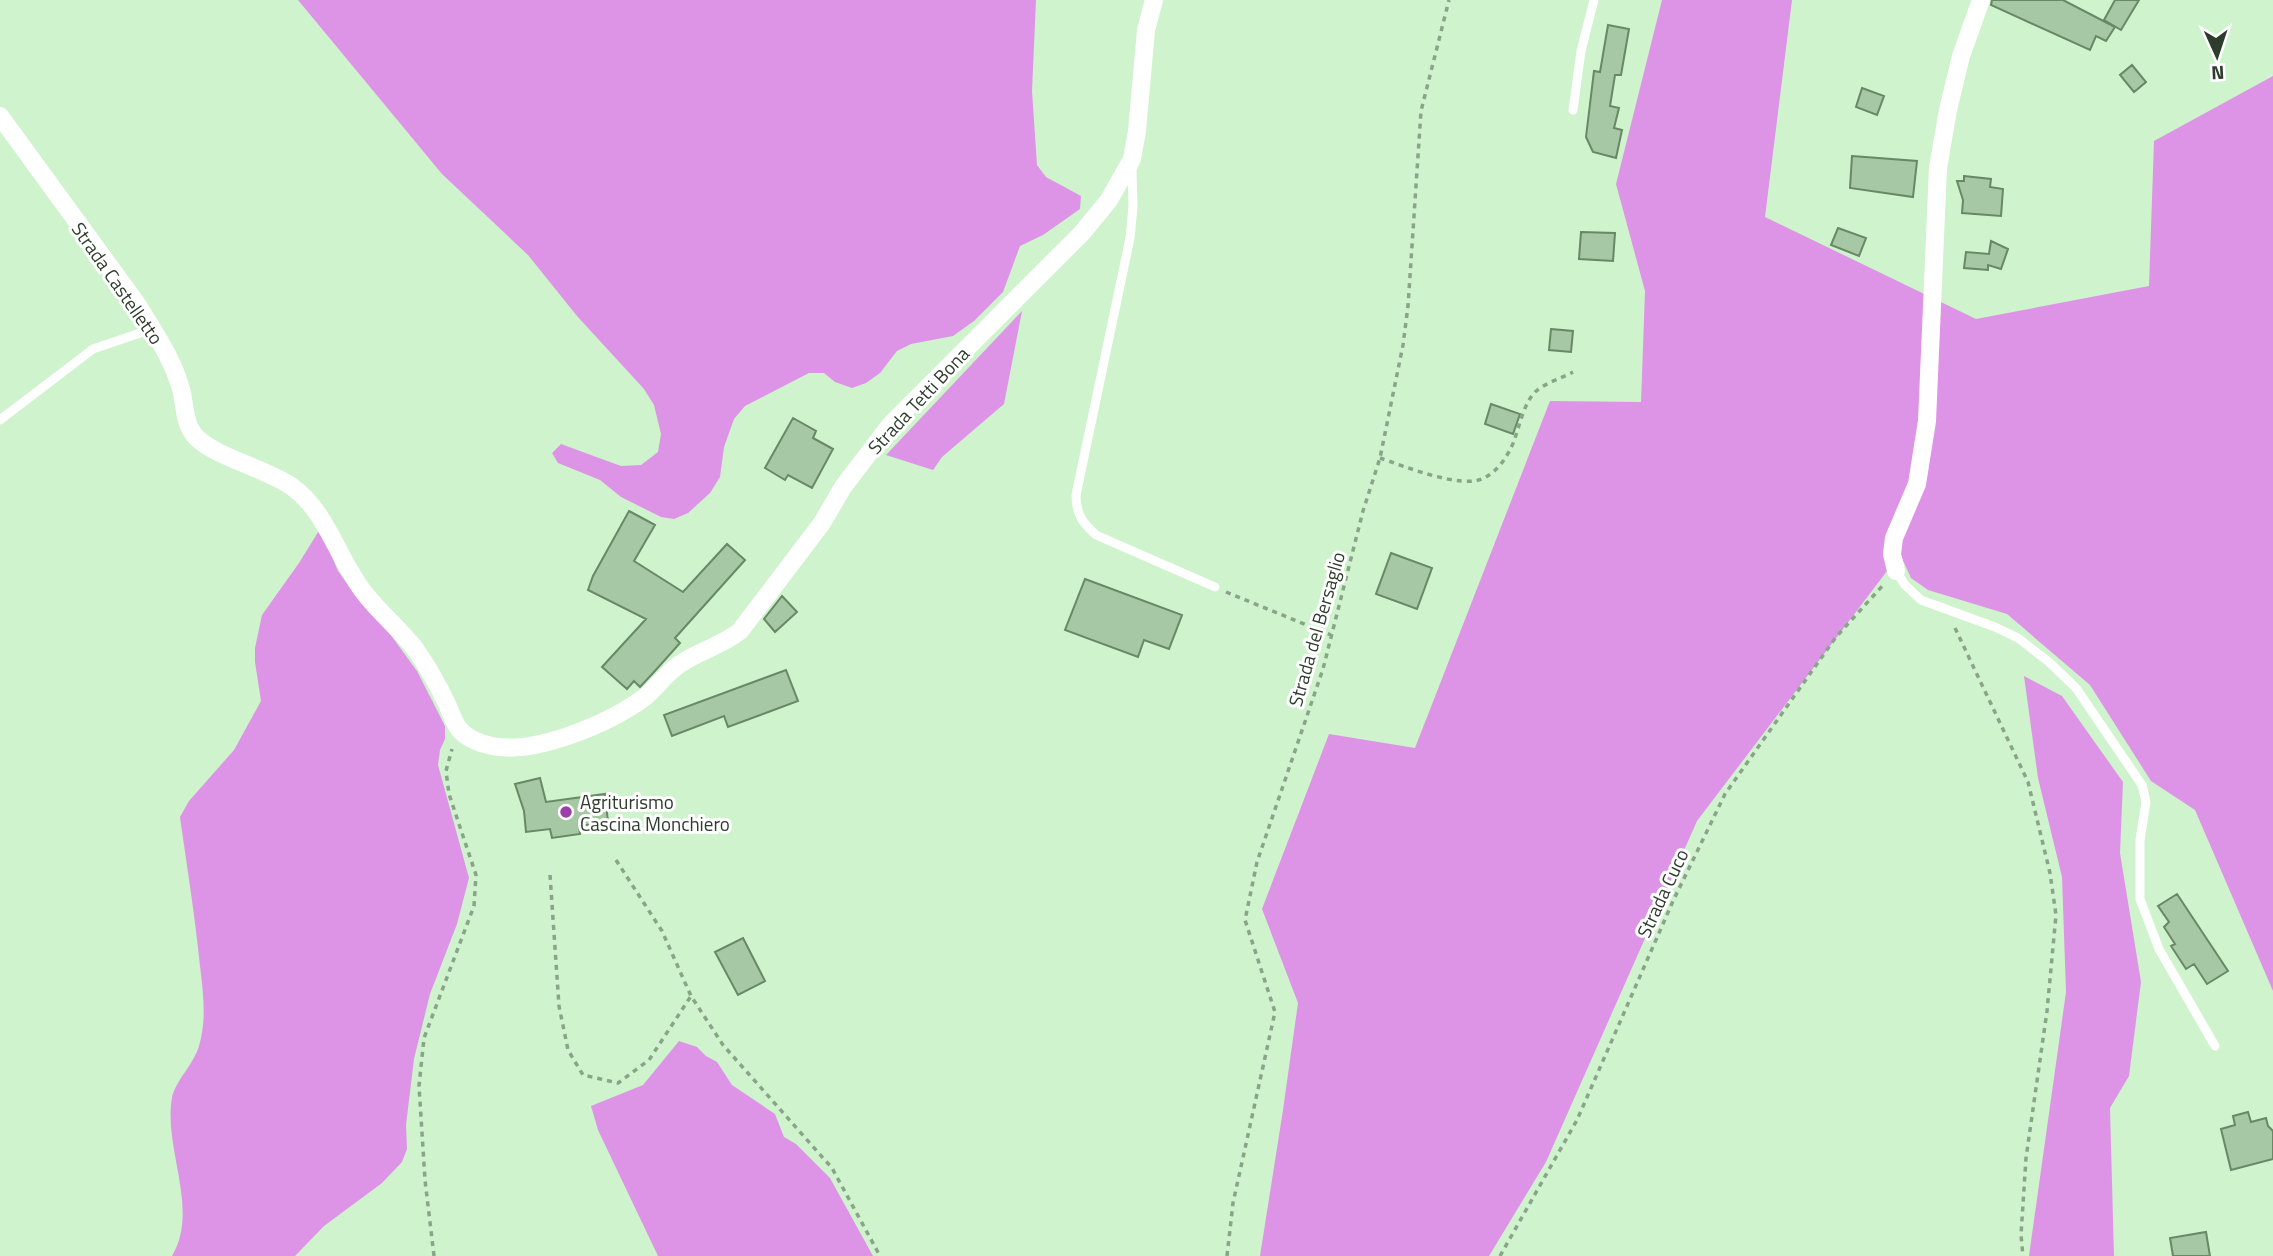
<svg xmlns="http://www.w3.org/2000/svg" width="2273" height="1256" viewBox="0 0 2273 1256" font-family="'Titillium Web',sans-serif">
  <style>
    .green { fill: #dd94e6 }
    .building { fill: #a6c8a4; stroke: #688866; stroke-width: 2 }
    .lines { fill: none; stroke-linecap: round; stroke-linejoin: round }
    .path { stroke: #89a488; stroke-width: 3.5; stroke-dasharray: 5 5; stroke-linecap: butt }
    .lane { stroke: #fff; stroke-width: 9 }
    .street { stroke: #fff; stroke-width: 18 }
    .poi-dot { fill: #9d3fa8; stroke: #fff; stroke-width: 2.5 }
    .labels { text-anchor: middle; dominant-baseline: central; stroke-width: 6; stroke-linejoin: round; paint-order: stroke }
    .street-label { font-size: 19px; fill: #2e3c2d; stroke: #fff }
    .poi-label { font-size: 19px; fill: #2e3c2d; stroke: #fff; text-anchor: start }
  </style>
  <rect width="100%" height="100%" fill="#cff3cd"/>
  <path class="green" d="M 298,0 L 1036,0 L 1032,91 L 1037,165 L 1046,177 L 1081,196 L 1080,209 L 1043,235 L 1020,246 L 1003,292 L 974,321 L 953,336 L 911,344 L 897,351 L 880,373 L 866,383 L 852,388 L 835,382 L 824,373 L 809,373 L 745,406 L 734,419 L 724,447 L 720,477 L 710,493 L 688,513 L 674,519 L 661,517 L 621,497 L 600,480 L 558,463 L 552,453 L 561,444 L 621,466 L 641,465 L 658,452 L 661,434 L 654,405 L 644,389 L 577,316 L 528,255 L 442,174 Z
    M 1662,0 L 1792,0 L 1765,217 L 1976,319 L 2149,286 L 2154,141 L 2273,76 L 2273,991 L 2195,810 L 2151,781 L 2090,685 L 2007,614 L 1928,590 L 1911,578 L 1900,554 L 1697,821 L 1546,1162 L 1489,1256 L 1260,1256 L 1283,1110 L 1298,1003 L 1262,909 L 1329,734 L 1415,748 L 1550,401 L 1641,402 L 1645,291 L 1616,184 Z
    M 1022,311 L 1004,404 L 942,457 L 933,470 L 886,455 Z
    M 320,529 L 338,571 L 362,604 L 390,634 L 417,671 L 445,726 L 445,739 L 440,750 L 438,765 L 469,878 L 457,924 L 430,994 L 414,1059 L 406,1125 L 407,1149 L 402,1162 L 382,1183 L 324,1226 L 295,1256 L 172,1256 C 200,1209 163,1148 172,1098 C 175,1081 194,1064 199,1046 C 207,1019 203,992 200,966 C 195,916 187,867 180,817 L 189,801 L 234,750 L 261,701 L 255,662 L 255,648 L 262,615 L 299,563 Z
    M 2024,676 L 2062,696 L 2123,782 L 2120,853 L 2141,982 L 2129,1076 L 2110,1108 L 2114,1256 L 2029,1256 L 2066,992 L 2062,877 L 2038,778 Z
    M 679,1041 L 697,1047 L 706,1056 L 717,1062 L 732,1085 L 775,1114 L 784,1137 L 796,1144 L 830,1178 L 873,1256 L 658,1256 L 598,1130 L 591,1106 L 643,1085 Z"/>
  <path class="building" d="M 1992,0 L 2063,0 L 2115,27 L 2106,41 L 2096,36 L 2090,50 L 1991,5 Z
    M 2115,0 L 2139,0 L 2121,30 L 2104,20 Z
    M 1608,25 L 1629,29 L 1621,75 L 1615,75 L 1610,106 L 1619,108 L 1614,128 L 1622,130 L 1616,158 L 1593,152 L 1586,137 L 1594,71 L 1600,72 Z
    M 2132,65 L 2146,82 L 2134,92 L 2120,75 Z
    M 1862,88 L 1884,96 L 1877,115 L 1856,107 Z
    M 1852,156 L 1917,161 L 1913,197 L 1850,188 Z
    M 1964,176 L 1991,179 L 1990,187 L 2003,189 L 2001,216 L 1962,213 L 1963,200 L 1957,181 L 1964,181 Z
    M 1838,228 L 1866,238 L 1859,256 L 1831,245 Z
    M 1581,232 L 1615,233 L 1613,261 L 1579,259 Z
    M 1991,241 L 2008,249 L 2001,269 L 1988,265 L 1988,270 L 1964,268 L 1966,252 L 1989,254 Z
    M 1551,329 L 1573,331 L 1571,352 L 1549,350 Z
    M 1491,404 L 1520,414 L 1513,434 L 1485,424 Z
    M 793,418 L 816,431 L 813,438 L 833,449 L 812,488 L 788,475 L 785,480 L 765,468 Z
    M 629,511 L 655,525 L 634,561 L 683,592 L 727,544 L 745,560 L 675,638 L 680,643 L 654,672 L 640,687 L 634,681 L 627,689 L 602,667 L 646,619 L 588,590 L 593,576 Z
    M 1391,553 L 1432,568 L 1417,609 L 1376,594 Z
    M 1085,579 L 1182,615 L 1169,649 L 1144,640 L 1138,657 L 1065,630 Z
    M 782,596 L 797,612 L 775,632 L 764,619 Z
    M 786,670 L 798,701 L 728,727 L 724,716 L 672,736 L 664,715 Z
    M 540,778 L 546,802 L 605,794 L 608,822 L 579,826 L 580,834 L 552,838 L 550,829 L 526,832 L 524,811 L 515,784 Z
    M 2177,894 L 2228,971 L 2207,984 L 2194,964 L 2186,969 L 2171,946 L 2175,944 L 2164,927 L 2169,922 L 2158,906 Z
    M 743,938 L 765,981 L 738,995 L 715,952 Z
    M 2248,1112 L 2251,1122 L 2266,1118 L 2268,1126 L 2273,1131 L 2273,1159 L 2231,1170 L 2221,1129 L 2235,1125 L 2233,1116 Z
    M 2206,1232 L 2210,1256 L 2173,1256 L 2170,1238 Z"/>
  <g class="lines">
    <path class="path" d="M 1380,458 C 1404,466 1462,490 1484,478 C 1498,471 1508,456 1514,441 C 1519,427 1524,403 1535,392 C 1545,383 1562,378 1573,372
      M 1226,592 L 1331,635
      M 1955,628 L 2028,782 L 2050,873 L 2056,915 L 2047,1011 L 2026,1158 L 2021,1235 L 2023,1256
      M 616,860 L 662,931 L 691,996 L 723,1045 L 832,1168 L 880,1256
      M 550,875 L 559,1006 L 568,1050 L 583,1075 L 618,1083 L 649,1060 L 691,996
      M 434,1256 L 425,1180 L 419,1086 L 424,1038 L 474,906 L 476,875 L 449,794 L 446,771 L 452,749
      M 1227,1256 L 1233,1203 L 1275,1012 L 1245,920 L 1257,862 L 1323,669 L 1363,511 L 1380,458 L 1403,345 L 1408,306 L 1421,111 L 1449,0
      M 1500,1256 L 1577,1120 L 1673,901 L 1725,794 L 1836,637 L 1885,583"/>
    <path class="lane" d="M 1573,110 L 1581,51 L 1594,0
      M 1132,168 L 1133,207 L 1130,238 L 1076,495 C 1076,515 1083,523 1096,535 L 1215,587
      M 0,420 L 93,349 L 152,329
      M 1896,571 L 1905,585 L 1921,600 L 1995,627 L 2018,638 L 2049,662 L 2076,688 L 2142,785 L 2146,802 L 2140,840 L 2140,899 L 2159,949 L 2215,1046"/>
    <path class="street" d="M 0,116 L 137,304 C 154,332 174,360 182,393 C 185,408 185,427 197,438 C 218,458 265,468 291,486 C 328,512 338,561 366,595 C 381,614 401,630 416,650 C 427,666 437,683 445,700 C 450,709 453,721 459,729 C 466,738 481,744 492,746 C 536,755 610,723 645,697 C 657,687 666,673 680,664 C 699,651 721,646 740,631 L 822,523 L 843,487 L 891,424 L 1082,233 L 1109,200 L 1132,159 L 1137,131 L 1146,30 L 1154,0
      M 1896,571 L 1892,554 L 1894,538 L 1917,484 L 1927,421 L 1938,168 L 1948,110 L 1961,56 L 1981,0"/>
  </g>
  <circle class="poi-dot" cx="566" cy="812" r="7"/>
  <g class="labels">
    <g class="street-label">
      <text transform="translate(118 283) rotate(55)">Strada Castelletto</text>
      <text transform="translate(918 400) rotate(-47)">Strada Tetti Bona</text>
      <text transform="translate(1316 629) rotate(-74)">Strada del Bersaglio</text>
      <text transform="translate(1662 893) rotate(-65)">Strada Cuco</text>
    </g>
    <g class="poi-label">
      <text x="580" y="801">Agriturismo<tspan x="580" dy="22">Cascina Monchiero</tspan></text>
    </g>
  </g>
  <g transform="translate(2217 56) rotate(177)" stroke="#ffffff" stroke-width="5" paint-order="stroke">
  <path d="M0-5L12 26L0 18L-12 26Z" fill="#2e3c2d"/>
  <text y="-10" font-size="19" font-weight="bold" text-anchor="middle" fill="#2e3c2d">N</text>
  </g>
</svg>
